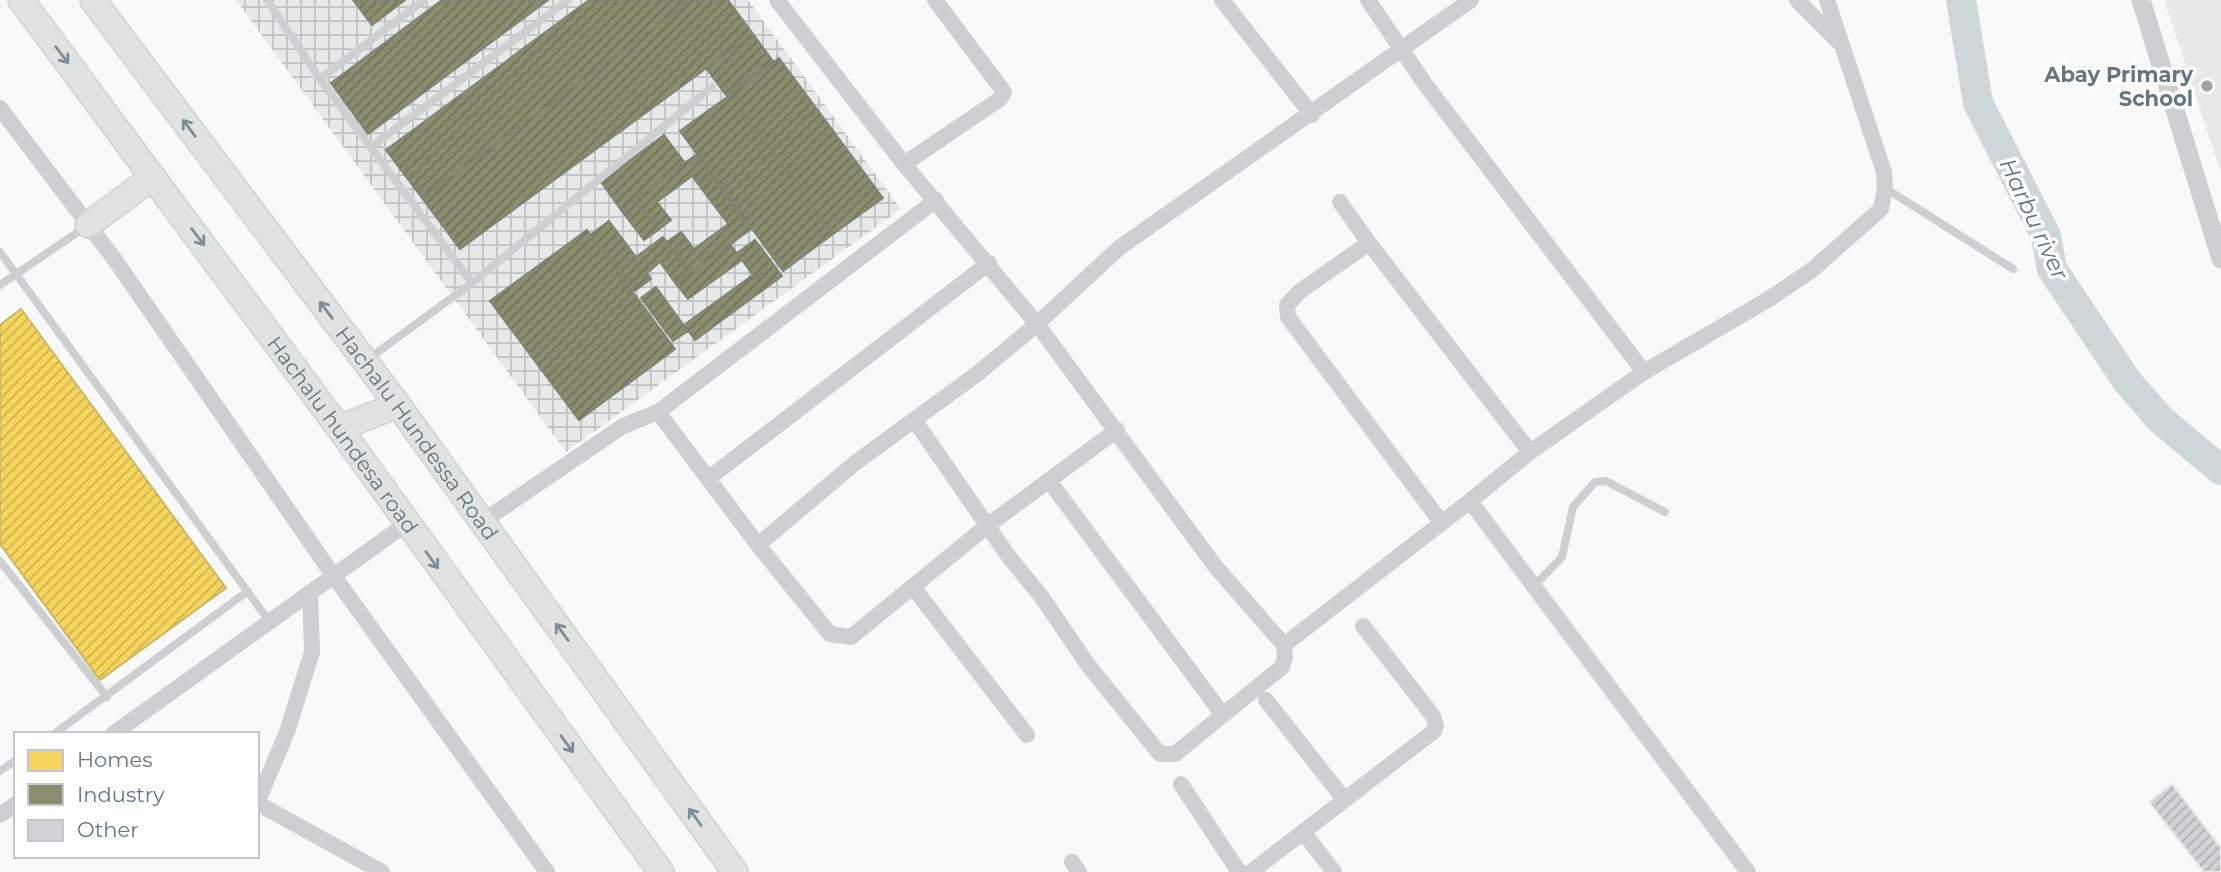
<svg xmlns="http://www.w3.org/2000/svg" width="2221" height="872" viewBox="0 0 2221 872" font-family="Montserrat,sans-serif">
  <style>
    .built { fill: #e8e9e9 }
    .industrial { fill: url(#industrial-grid) }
    .homes { fill: url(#homes-hatch); stroke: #cab868; stroke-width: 2 }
    .industry { fill: url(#industry-hatch); stroke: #808574; stroke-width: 2 }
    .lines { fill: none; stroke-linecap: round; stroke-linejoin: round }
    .river { stroke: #ced6d9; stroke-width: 30 }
    .building { fill: url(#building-hatch); stroke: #e8e8e8; stroke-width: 2 }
    .primary-casing { stroke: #d5d6d7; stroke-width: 28 }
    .service { stroke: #cecfd0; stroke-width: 8 }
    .minor { stroke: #cecfd0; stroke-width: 16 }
    .tertiary { stroke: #cecfd0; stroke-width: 19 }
    .primary { stroke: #e1e2e2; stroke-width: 24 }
    .oneway { stroke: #7e8c96 }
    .poi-dot { fill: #99a4ac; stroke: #fff; stroke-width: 2.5 }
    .labels { text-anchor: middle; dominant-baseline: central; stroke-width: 7; stroke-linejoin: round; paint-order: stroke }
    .poi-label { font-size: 21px; font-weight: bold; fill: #657683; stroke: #fff; text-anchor: end }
    .street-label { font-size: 21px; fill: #657683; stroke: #fff }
    .water-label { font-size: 23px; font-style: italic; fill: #60757c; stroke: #fff }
  </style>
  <defs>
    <pattern id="industrial-grid" width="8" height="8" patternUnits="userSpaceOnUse" patternTransform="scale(1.75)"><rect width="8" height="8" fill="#e8e9e9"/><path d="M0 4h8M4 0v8" fill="none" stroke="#c0c1c2"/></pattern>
    <pattern id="homes-hatch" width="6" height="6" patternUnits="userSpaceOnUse" patternTransform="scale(1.75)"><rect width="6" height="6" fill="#f6d55c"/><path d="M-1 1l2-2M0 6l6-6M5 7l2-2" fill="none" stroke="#cbb151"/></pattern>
    <pattern id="industry-hatch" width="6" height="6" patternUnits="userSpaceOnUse" patternTransform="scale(1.75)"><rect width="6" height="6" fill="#8c8c6e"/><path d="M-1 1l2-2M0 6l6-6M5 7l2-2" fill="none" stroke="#70725c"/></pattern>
    <pattern id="building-hatch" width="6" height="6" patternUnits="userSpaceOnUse" patternTransform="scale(1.75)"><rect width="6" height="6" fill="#d0d2d3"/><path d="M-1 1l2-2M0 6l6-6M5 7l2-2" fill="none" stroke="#acafb1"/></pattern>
  </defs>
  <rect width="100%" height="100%" fill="#f9f9f9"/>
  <path class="built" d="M 2164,0 L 2221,0 L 2221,173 Z"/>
  <path class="industrial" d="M 236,0 L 748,0 L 901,209 L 566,452 Z"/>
  <path class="homes" d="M 21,309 L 226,588 L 100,680 L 0,544 L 0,325 Z"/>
  <path class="industry" d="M 353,0 L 405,0 L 372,25 Z
    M 442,0 L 548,0 L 368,134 L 331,83 Z
    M 589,0 L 692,0 L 422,198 L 386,150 Z
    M 692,0 L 728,0 L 753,34 L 460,249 L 422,198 Z
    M 753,34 L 773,61 L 726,95 L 706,68 Z
    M 779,58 L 883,198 L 833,234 L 730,95 Z
    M 730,95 L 833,234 L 783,271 L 680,131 Z
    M 664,135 L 685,163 L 621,210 L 601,182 Z
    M 696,155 L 751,229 L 690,274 L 667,242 L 681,232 L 694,249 L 728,224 L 692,176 L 657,202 L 671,220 L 658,230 L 635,199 Z
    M 635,199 L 658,230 L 644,240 L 621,210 Z
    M 609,221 L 636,257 L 663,237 L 690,274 L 676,284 L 660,262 L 647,273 L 651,279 L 633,292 L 590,235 Z
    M 587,230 L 675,349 L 579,420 L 490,301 Z
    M 755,240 L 774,265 L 755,278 L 737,253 Z
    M 730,244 L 742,260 L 688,299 L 676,284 Z
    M 774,265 L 782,276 L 695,340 L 684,325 L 753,275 L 755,278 Z
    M 656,287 L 688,331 L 673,341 L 641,298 Z"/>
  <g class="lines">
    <path class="river" d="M 1961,0 L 1978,103 L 2046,236 L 2052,269 L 2127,381 L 2161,420 L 2221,470"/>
  </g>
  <path class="building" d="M 2172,784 L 2221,848 L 2221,872 L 2204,872 L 2149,802 Z"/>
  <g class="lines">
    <g class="primary-casing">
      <g id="primary">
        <path id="s1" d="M 21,0 L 339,428 L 661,872"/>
        <path id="s2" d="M 93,0 L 398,405 L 735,872"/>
        <path d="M 88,225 L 153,177"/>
        <path d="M 339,428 L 398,405"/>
      </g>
    </g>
    <path class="service" d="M 267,0 L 320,79 L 472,283 L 712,87
      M 320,79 L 424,0
      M 371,147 L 568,0
      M 1885,188 L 2013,269
      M 0,252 L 269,621
      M 0,285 L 87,226
      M 367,360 L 472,283
      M 0,561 L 107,697
      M 1534,586 L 1562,557 L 1573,507 L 1595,482 L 1606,481 L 1665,512
      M 54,734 L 248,591
      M 0,771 L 16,760"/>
    <path class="minor" d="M 777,0 L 904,164 L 1037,324 L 1215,566 L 1284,645 L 1285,657 L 1282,667 L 1175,754 L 1160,754 L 1088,665 L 1041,596 L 1009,557 L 915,421
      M 1222,0 L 1312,115
      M 1368,0 L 1425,84 L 1644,372
      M 1797,0 L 1840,43
      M 0,108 L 115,260 L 333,575 L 547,872
      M 904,164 L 1000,99 L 1004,92 L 935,0
      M 1340,202 L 1369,243
      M 658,412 L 758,545 L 830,634 L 851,637 L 987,526 L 1117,430
      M 709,478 L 989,263
      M 1050,482 L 1223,715
      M 1470,501 L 1530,452 L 1644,372 L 1769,299 L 1812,270 L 1881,209 L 1885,188 L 1884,172 L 1827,0
      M 482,522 L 623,426 L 658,412 L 936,200
      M 1441,522 L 1288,317 L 1287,305 L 1299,292 L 1369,243 L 1530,452
      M 758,545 L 855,463 L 977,374 L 1037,324 L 1119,248 L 1471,0
      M 913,587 L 1027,735
      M 310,592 L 312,652 L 287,732 L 257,803 L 382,872
      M 1284,645 L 1470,501 L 1748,872
      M 1266,700 L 1344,799
      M 113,734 L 406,524
      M 1181,784 L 1239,872
      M 0,815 L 16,804
      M 1303,832 L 1334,872
      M 1072,862 L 1079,872
      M 1251,872 L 1434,731 L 1436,725 L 1433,716 L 1363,626"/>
    <path class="tertiary" d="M 2141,0 L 2221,259"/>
    <use href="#primary" class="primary"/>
  </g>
  <defs><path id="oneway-shaft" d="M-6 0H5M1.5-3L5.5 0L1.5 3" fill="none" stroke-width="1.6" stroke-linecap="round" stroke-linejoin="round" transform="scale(1.75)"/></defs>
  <g class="oneway">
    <use href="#oneway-shaft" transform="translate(62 55) rotate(53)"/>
    <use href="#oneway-shaft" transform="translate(189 128) rotate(-127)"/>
    <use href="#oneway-shaft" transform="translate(198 237) rotate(53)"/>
    <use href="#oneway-shaft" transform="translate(326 310) rotate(-127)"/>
    <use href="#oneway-shaft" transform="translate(432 560) rotate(54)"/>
    <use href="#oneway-shaft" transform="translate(562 632) rotate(-126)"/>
    <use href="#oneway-shaft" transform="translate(567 744) rotate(54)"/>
    <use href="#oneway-shaft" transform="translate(695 817) rotate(-126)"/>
  </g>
  <circle class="poi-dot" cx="2207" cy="86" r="7"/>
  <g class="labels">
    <g class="poi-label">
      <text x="2193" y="74">Abay Primary<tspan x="2193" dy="24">School</tspan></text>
    </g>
    <g class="street-label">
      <text stroke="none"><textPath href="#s2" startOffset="541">Hachalu Hundessa Road</textPath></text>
      <text stroke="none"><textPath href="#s1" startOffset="541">Hachalu hundesa road</textPath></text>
    </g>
    <g class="water-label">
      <text transform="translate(2034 219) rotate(65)">Harbu river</text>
    </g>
  </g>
  <rect x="14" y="732" width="245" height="126" fill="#ffffff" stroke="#c1c8cd" stroke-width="2"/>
  <rect x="28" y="750" width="35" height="21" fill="#f6d55c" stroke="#c1c8cd" stroke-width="2"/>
  <text x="77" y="767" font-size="21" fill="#657683">Homes</text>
  <rect x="28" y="784" width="35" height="21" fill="#8c8c6e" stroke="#c1c8cd" stroke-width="2"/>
  <text x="77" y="802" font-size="21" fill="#657683">Industry</text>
  <rect x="28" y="820" width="35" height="21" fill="#d0d2d3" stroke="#c1c8cd" stroke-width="2"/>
  <text x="77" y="837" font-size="21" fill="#657683">Other</text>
</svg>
